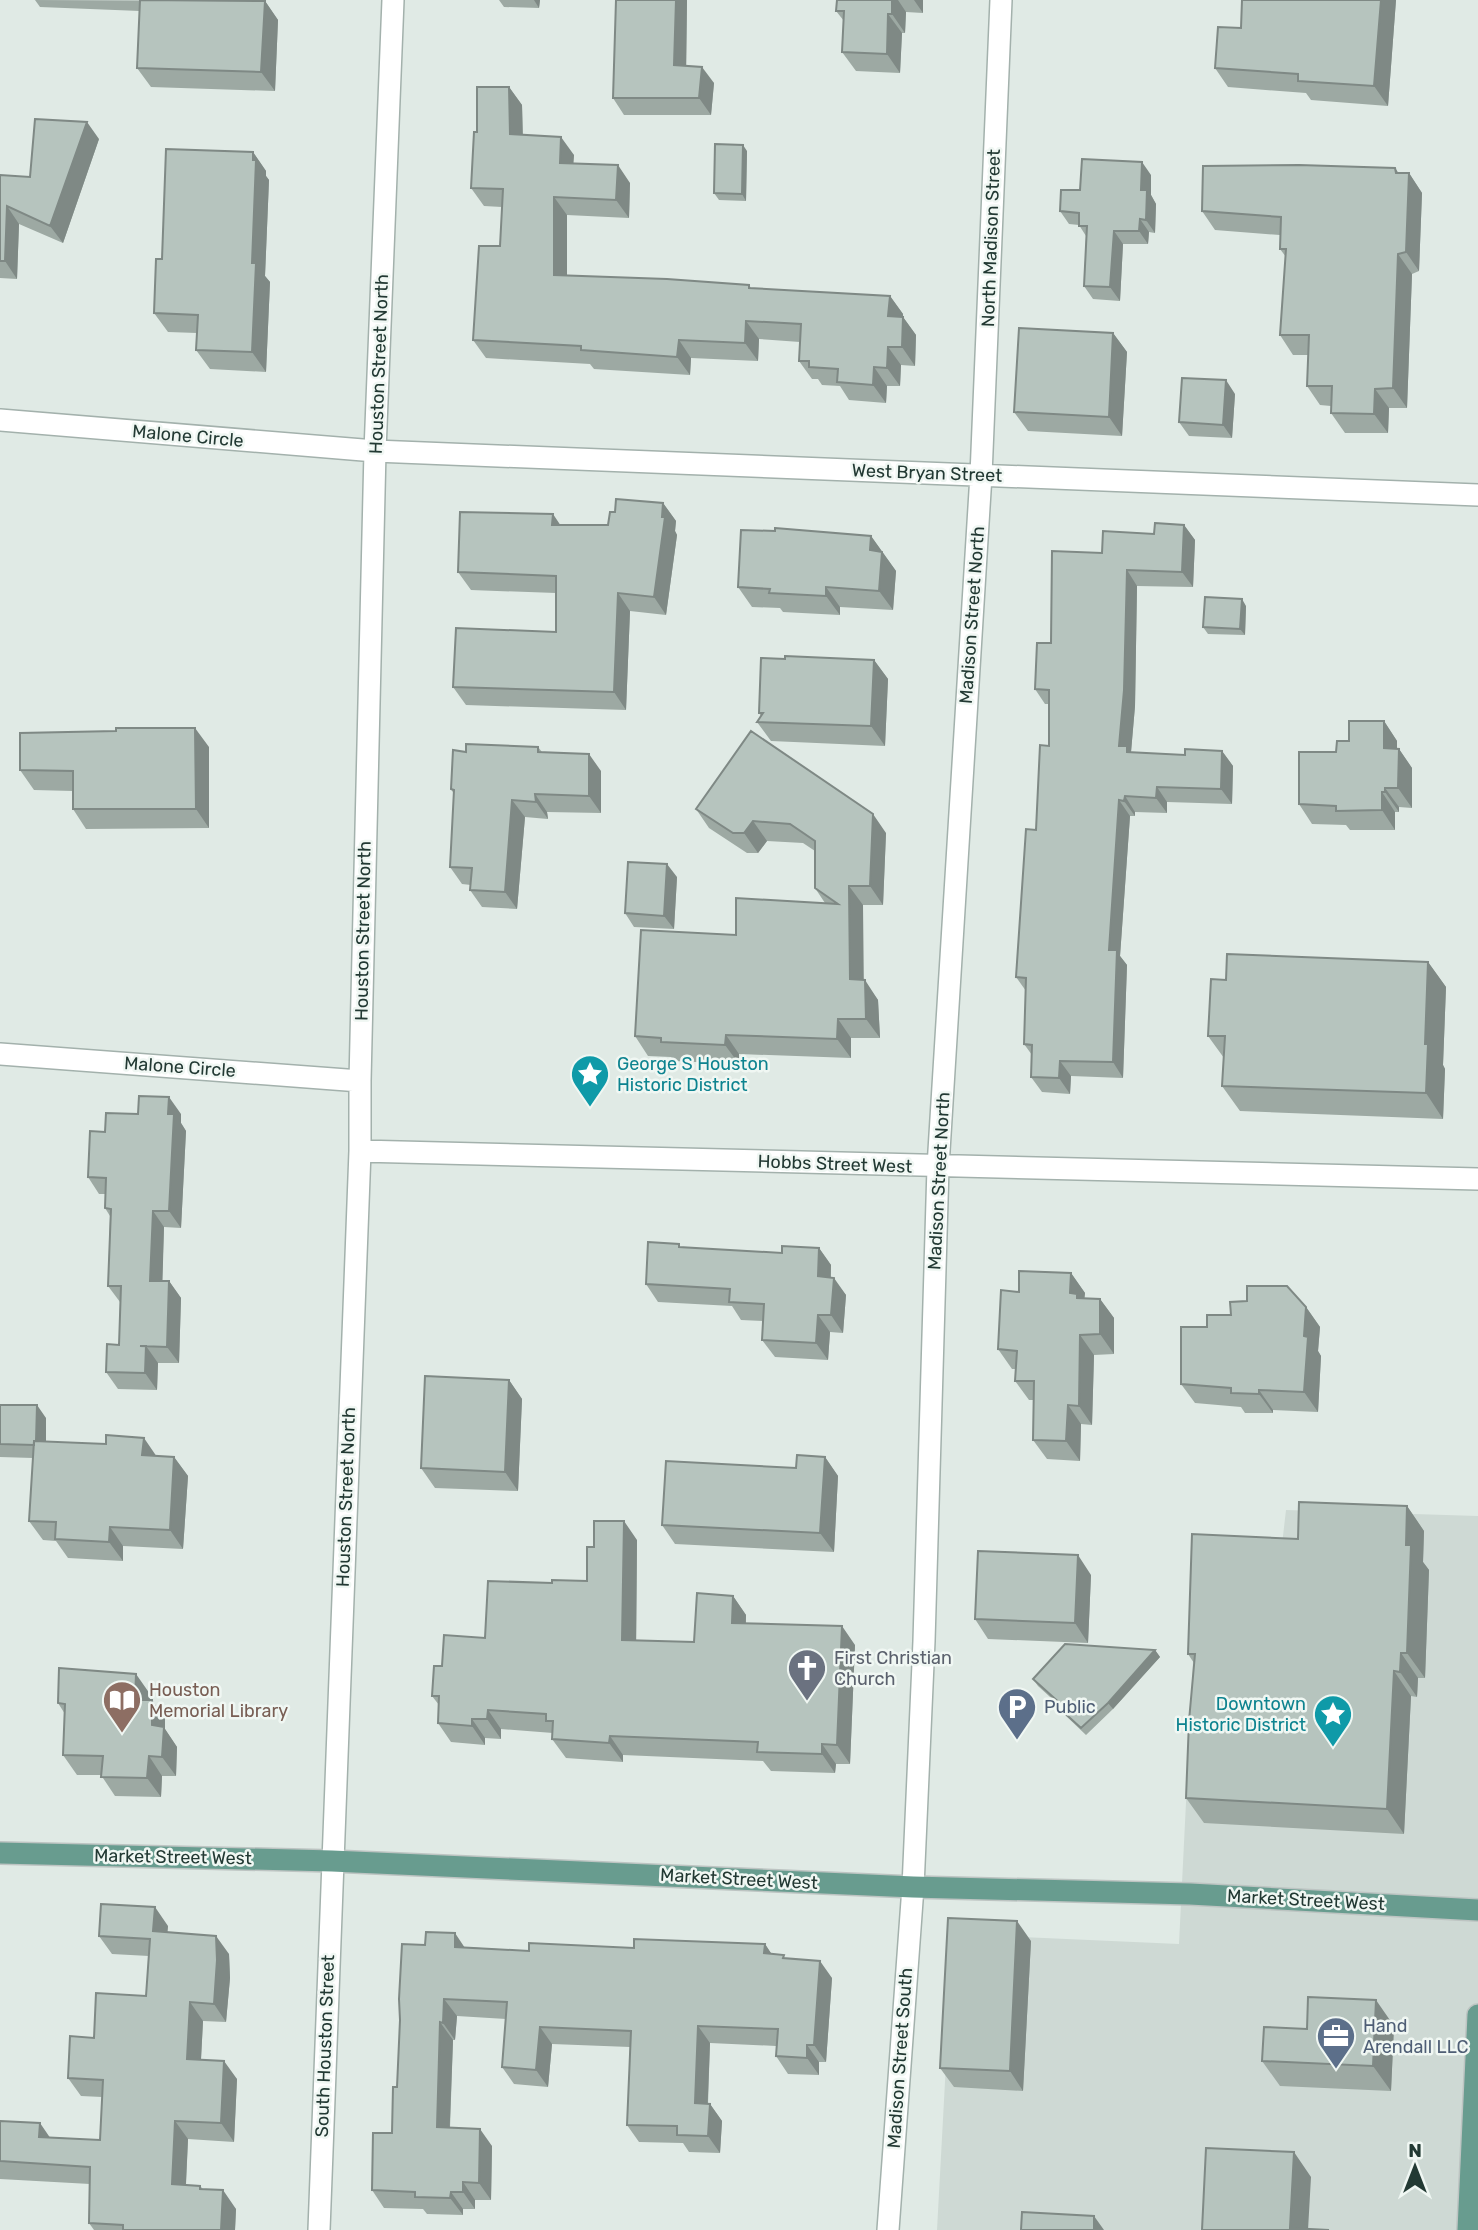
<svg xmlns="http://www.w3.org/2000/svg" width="1478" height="2230" viewBox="0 0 1478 2230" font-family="Rubik,sans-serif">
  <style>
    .built { fill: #ced9d4 }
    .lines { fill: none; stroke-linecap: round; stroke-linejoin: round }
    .minor-casing { stroke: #a3b1ac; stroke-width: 24 }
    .major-casing { stroke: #bdc4c2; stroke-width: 24 }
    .minor { stroke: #fff; stroke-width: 21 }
    .major { stroke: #689c8f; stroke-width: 21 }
    .wall { fill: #9da9a3 }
    .shaded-wall { fill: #7f8985 }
    .building { fill: #b6c4be; stroke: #7f8985; stroke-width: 2 }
    .labels { text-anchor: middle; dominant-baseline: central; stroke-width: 5; stroke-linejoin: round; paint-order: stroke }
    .street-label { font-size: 18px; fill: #223933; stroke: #f0f7f3 }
    .culture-label { font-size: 18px; fill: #0d838f; stroke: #f0f7f3; text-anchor: start }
    .worship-label { font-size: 18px; fill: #5b616d; stroke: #f0f7f3; text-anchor: start }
    .education-label { font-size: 18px; fill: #785e54; stroke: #f0f7f3; text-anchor: start }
    .service-label { font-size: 18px; fill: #4e5e75; stroke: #f0f7f3; text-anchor: start }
  </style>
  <rect width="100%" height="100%" fill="#e0eae5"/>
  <path class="built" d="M 1286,1510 L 1478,1516 L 1478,2230 L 937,2230 L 953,1934 L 1179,1944 L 1198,1560 L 1280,1562 Z"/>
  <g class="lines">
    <g class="minor-casing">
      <path id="minor" d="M 0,420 L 375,451 L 1478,495
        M 0,1054 L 360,1081
        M 360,1151 L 1478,1179
        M 319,2230 L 360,1151 L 360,1081 L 375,451 L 393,0
        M 888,2230 L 913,1887 L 924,1641 L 938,1167 L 981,475 L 1001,0"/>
    </g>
    <g class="major-casing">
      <path id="major" d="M 0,1853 L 332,1861 L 913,1887 L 1190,1894 L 1478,1910
        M 1468,2230 L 1478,2015"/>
    </g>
    <use href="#minor" class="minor"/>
    <use href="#major" class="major"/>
  </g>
  <path class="wall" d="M 35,0 L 265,1 L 278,20 L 275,91 L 151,87 L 137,68 L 140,11 L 40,7 Z
    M 499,0 L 540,0 L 539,8 L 504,7 Z
    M 616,0 L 687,0 L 686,66 L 714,83 L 711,115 L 624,115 L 613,98 Z
    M 837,0 L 923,0 L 923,13 L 906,12 L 905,33 L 902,33 L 900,73 L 856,71 L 842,52 L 844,21 L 836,11 Z
    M 1242,0 L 1396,0 L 1388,106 L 1311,100 L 1306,93 L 1228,87 L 1215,68 L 1241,28 Z
    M 509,87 L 522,105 L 523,135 L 574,155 L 573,164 L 630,183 L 629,218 L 567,215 L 567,275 L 749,285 L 751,288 L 890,296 L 903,314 L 903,317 L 916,335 L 915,366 L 901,365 L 900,386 L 887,386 L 886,403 L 849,400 L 840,386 L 822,385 L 818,379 L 812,379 L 799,361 L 800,342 L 759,339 L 758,361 L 691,358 L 690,375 L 594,369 L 590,364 L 486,358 L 473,340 L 500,246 L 502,207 L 484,206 L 471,188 L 477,132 Z
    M 99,139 L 63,243 L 19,224 L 17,279 L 0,278 L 0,175 L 30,177 Z
    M 747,151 L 746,201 L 719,200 L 714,193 Z
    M 253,152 L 266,171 L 266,176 L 269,180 L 265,276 L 270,282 L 266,372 L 210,369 L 196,350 L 197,333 L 168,332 L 154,313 L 162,259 Z
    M 1395,168 L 1398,173 L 1409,173 L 1422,193 L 1419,271 L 1412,274 L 1407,408 L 1389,408 L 1388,433 L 1345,433 L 1331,413 L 1331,406 L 1320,405 L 1307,386 L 1308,355 L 1293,355 L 1280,335 L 1286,257 L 1280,249 L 1280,235 L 1215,230 L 1202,211 Z
    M 1151,175 L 1151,195 L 1156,204 L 1155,233 L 1149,232 L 1148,244 L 1123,244 L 1120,301 L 1093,299 L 1084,286 L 1086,236 L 1079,225 L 1069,224 L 1060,211 L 1080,190 Z
    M 1113,333 L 1127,352 L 1122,436 L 1028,431 L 1014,412 Z
    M 1235,394 L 1232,438 L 1189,436 L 1179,422 Z
    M 663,503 L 676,521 L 675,531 L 677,535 L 666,615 L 630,611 L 626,710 L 466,705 L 453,687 L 556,632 L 556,593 L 471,590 L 458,572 L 560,525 L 608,525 L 615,512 Z
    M 1184,525 L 1195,540 L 1193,587 L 1137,586 L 1135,706 L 1131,752 L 1185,755 L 1222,751 L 1233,766 L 1232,804 L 1167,802 L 1167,813 L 1135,812 L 1135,816 L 1130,816 L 1120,956 L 1127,965 L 1123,1078 L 1071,1076 L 1070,1094 L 1042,1092 L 1031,1077 L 1032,1055 L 1024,1044 L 1026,991 L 1016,977 L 1049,746 L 1049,704 L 1045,704 L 1035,689 L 1051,643 L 1102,553 Z
    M 871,536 L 896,571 L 893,610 L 840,607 L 840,615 L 783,612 L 780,608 L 752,607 L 738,587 Z
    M 1246,606 L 1245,635 L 1208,634 L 1203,627 Z
    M 785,659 L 874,660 L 888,679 L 885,746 L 771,741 L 757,722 L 761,716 L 759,713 Z
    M 1384,721 L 1397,741 L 1397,749 L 1399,749 L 1412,768 L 1412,808 L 1399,807 L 1399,812 L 1395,812 L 1395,830 L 1350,830 L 1346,825 L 1312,824 L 1299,804 L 1336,752 L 1349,741 Z
    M 209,747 L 209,828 L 86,829 L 73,809 L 73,791 L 34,790 L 20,770 Z
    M 538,747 L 542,752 L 601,771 L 601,813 L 547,812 L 548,819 L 525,817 L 517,909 L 482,907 L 470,890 L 471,885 L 462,884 L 450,867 L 454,794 L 451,789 L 466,752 Z
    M 696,809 L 886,833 L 883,905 L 863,905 L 863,980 L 878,1000 L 880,1038 L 851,1038 L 851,1058 L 739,1054 L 739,1064 L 674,1061 L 671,1057 L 648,1056 L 635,1036 L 736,935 L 825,903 L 815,888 L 815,851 L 803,843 L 767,841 L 758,853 L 747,853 L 709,828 Z
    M 677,877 L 674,929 L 634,927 L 625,913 Z
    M 1428,962 L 1446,987 L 1443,1065 L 1445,1069 L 1443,1119 L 1240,1111 L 1222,1086 L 1224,1058 L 1208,1036 L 1226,980 Z
    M 138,1114 L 181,1114 L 181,1123 L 186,1131 L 181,1228 L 164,1227 L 162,1281 L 169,1281 L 181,1298 L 179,1363 L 158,1363 L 157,1390 L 118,1389 L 106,1372 L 119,1345 L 120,1302 L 108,1286 L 110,1216 L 105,1208 L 105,1194 L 99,1194 L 88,1177 L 105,1132 Z
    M 681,1247 L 782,1253 L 819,1248 L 831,1265 L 831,1277 L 846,1295 L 843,1333 L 830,1332 L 828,1360 L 775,1357 L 762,1340 L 763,1321 L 741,1320 L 732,1306 L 658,1302 L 646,1284 Z
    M 1071,1273 L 1085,1293 L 1084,1298 L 1100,1299 L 1114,1318 L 1114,1354 L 1094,1355 L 1092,1425 L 1081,1424 L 1080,1461 L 1047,1459 L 1033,1440 L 1034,1400 L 1029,1400 L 1015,1381 L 1016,1369 L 1012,1369 L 998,1349 L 1019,1292 Z
    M 1306,1307 L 1320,1327 L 1318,1351 L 1321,1356 L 1318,1412 L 1273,1410 L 1273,1413 L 1245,1413 L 1241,1407 L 1195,1403 L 1181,1384 L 1207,1327 L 1231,1315 Z
    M 509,1380 L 522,1399 L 518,1491 L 435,1488 L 421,1468 Z
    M 0,1405 L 46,1418 L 46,1441 L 156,1456 L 174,1457 L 188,1476 L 183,1549 L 123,1546 L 123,1561 L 68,1558 L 56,1541 L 43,1540 L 29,1521 L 33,1458 L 0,1457 Z
    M 825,1457 L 838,1476 L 834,1552 L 675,1544 L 662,1525 Z
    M 1407,1506 L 1424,1531 L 1423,1562 L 1429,1570 L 1425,1678 L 1418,1678 L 1417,1697 L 1411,1696 L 1404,1834 L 1204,1823 L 1186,1798 L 1194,1663 L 1188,1654 L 1298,1539 Z
    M 637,1540 L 636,1640 L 694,1642 L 733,1596 L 746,1615 L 746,1623 L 855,1645 L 850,1764 L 836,1764 L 835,1773 L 771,1771 L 763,1761 L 623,1755 L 623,1762 L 566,1758 L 552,1739 L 553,1733 L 501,1729 L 501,1739 L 485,1738 L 485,1745 L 451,1742 L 438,1723 L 439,1705 L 432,1696 L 442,1666 L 485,1638 L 552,1583 L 587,1581 L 594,1547 Z
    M 1091,1575 L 1088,1643 L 988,1639 L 975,1619 Z
    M 1155,1650 L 1160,1657 L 1113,1709 L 1086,1735 L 1064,1714 L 1059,1708 L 1060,1706 L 1038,1686 L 1033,1679 Z
    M 150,1694 L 150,1700 L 165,1719 L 165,1729 L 177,1747 L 176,1776 L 162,1776 L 161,1797 L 115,1796 L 101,1775 L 77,1775 L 63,1755 L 65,1714 L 58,1703 Z
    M 168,1926 L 167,1932 L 229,1954 L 230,1978 L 226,2022 L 203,2021 L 201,2060 L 237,2079 L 234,2142 L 188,2139 L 186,2185 L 200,2186 L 203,2189 L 236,2209 L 235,2230 L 94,2230 L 89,2223 L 90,2184 L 0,2179 L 0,2121 L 49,2137 L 100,2140 L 102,2097 L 81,2096 L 68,2078 L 94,2038 L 146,1996 L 149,1956 L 112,1954 L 99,1936 Z
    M 1031,1941 L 1023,2091 L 954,2087 L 940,2068 Z
    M 765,1944 L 771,1954 L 786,1958 L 832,1978 L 826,2062 L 819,2062 L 819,2075 L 788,2074 L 776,2056 L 776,2046 L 710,2043 L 708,2104 L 710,2104 L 722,2121 L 720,2153 L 689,2152 L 683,2143 L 639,2142 L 627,2125 L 630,2047 L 552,2044 L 548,2087 L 514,2084 L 502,2067 L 506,2019 L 457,2016 L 455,2040 L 453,2040 L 450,2128 L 492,2146 L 491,2200 L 475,2200 L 475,2209 L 463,2209 L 463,2215 L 427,2214 L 423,2209 L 384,2208 L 372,2190 L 392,2133 L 397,2087 L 465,1947 L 529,1951 Z
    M 1394,2026 L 1391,2091 L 1280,2086 L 1262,2061 L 1307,2029 Z"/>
  <path class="shaded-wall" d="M 534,0 L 540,0 L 539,8 Z
    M 676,0 L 687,0 L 686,81 L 674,65 Z
    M 892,0 L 898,0 L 906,12 L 905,33 L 892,14 Z
    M 914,0 L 923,0 L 923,13 Z
    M 1381,0 L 1396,0 L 1388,106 L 1374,86 Z
    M 265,1 L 278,20 L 275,91 L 261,72 Z
    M 888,14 L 902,33 L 900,73 L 887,54 Z
    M 702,67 L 714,83 L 711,115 L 699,98 Z
    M 509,87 L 522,105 L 523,152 L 510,134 Z
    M 87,122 L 99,139 L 63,243 L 50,226 Z
    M 561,137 L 574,155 L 572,182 L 560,163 Z
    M 743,145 L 747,151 L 746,201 L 742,194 Z
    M 253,152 L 266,171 L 266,176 L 269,180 L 265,276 L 270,282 L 266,372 L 252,352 Z
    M 1142,162 L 1151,175 L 1151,195 L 1156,204 L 1155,233 L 1146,220 L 1141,190 Z
    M 618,165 L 630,183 L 629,218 L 616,200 Z
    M 1395,168 L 1408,187 L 1409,173 L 1422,193 L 1419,271 L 1406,252 Z
    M 554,197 L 567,215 L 567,293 L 554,275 Z
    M 7,206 L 19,224 L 17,279 L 5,261 Z
    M 1140,219 L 1149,232 L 1148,244 L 1139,231 Z
    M 1114,231 L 1123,244 L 1120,301 L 1110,287 Z
    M 1398,254 L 1412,274 L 1407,408 L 1393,388 Z
    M 890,296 L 903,314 L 901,335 L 888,316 Z
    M 903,317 L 916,335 L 915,366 L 902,347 Z
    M 746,321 L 759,339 L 758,361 L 745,343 Z
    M 1113,333 L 1127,352 L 1122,436 L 1109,417 Z
    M 679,340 L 691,358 L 690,375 L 677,357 Z
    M 888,347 L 901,365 L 900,386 L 887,368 Z
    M 874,367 L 887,386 L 886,403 L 873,385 Z
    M 1226,380 L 1235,394 L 1232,438 L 1223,425 Z
    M 1375,389 L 1389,408 L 1388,433 L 1374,414 Z
    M 663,503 L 676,521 L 675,531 L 677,535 L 666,615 L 654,597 Z
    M 553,514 L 565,532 L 552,525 Z
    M 1184,525 L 1195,540 L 1193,587 L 1182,572 Z
    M 871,536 L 896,571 L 893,610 L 879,591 L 870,550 Z
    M 1127,570 L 1137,586 L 1135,706 L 1131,752 L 1137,762 L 1119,746 Z
    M 826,587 L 840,607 L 840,615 L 826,596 Z
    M 618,593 L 630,611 L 626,710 L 614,692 Z
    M 1242,599 L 1246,606 L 1245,635 L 1240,629 Z
    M 874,660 L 888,679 L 885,746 L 871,726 Z
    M 1384,721 L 1397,741 L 1397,768 L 1384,748 Z
    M 195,728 L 209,747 L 209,828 L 196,809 Z
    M 1399,749 L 1412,768 L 1412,808 L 1398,788 Z
    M 1222,751 L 1233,766 L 1232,804 L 1221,789 Z
    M 589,754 L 601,771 L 601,813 L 589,796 Z
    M 1157,787 L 1167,802 L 1167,813 L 1156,798 Z
    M 1385,788 L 1399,807 L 1399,812 L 1385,792 Z
    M 1382,792 L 1395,812 L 1395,830 L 1382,810 Z
    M 535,794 L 547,812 L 548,819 L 536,802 Z
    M 1125,796 L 1135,812 L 1135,816 L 1124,801 Z
    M 512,800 L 525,817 L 517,909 L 505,892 Z
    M 1119,800 L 1130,816 L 1120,956 L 1127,965 L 1123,1078 L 1113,1062 L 1109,950 Z
    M 873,814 L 886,833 L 883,905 L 870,886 Z
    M 753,821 L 767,841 L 758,853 L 744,833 Z
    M 667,864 L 677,877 L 674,929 L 664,916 Z
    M 849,886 L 863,905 L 864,999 L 850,979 Z
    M 1428,962 L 1446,987 L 1443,1065 L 1445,1069 L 1443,1119 L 1426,1093 L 1425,1044 Z
    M 865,980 L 878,1000 L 880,1038 L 866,1019 Z
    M 838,1019 L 851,1038 L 851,1058 L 837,1039 Z
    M 726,1035 L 739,1054 L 739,1064 L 725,1045 Z
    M 1060,1061 L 1071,1076 L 1070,1094 L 1059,1078 Z
    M 169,1097 L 181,1114 L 181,1123 L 186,1131 L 181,1228 L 169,1211 L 168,1114 Z
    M 153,1211 L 164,1227 L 162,1298 L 150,1281 Z
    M 819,1248 L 831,1265 L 830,1294 L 818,1276 Z
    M 1071,1273 L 1085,1293 L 1084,1304 L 1070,1293 Z
    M 834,1278 L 846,1295 L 843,1333 L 831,1315 Z
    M 169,1281 L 181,1298 L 179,1363 L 167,1347 Z
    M 1100,1299 L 1114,1318 L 1114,1354 L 1100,1334 Z
    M 1306,1307 L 1320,1327 L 1318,1351 L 1321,1356 L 1318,1412 L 1304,1392 L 1304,1336 Z
    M 818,1315 L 830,1332 L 828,1360 L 816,1343 Z
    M 1080,1335 L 1094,1355 L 1092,1425 L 1079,1406 Z
    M 146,1346 L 158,1363 L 157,1390 L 145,1373 Z
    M 509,1380 L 522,1399 L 518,1491 L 505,1472 Z
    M 1259,1390 L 1273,1410 L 1273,1413 L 1259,1394 Z
    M 37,1405 L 46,1418 L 46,1458 L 36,1445 Z
    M 1068,1405 L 1081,1424 L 1080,1461 L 1066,1441 Z
    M 144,1438 L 157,1457 L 142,1455 Z
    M 174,1457 L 188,1476 L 183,1549 L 170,1530 Z
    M 825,1457 L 838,1476 L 834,1552 L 820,1533 Z
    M 1407,1506 L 1424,1531 L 1423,1562 L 1429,1570 L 1425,1678 L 1407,1653 L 1406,1545 Z
    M 624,1521 L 637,1540 L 636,1659 L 622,1640 Z
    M 110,1527 L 123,1546 L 123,1561 L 109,1542 Z
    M 1078,1555 L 1091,1575 L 1088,1643 L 1075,1623 Z
    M 733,1596 L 746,1615 L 745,1642 L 732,1623 Z
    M 842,1626 L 855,1645 L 850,1764 L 837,1745 Z
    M 1155,1650 L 1160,1657 L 1113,1709 L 1108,1703 Z
    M 1401,1653 L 1418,1678 L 1417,1697 L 1400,1672 Z
    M 1394,1671 L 1411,1696 L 1404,1834 L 1387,1809 Z
    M 136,1674 L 150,1694 L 149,1719 L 135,1700 Z
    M 152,1700 L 165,1719 L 165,1729 L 177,1747 L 176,1776 L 162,1757 L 152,1725 Z
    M 488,1710 L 501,1729 L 501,1739 L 487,1719 Z
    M 472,1719 L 485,1738 L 485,1745 L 472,1726 Z
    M 610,1736 L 623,1755 L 623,1762 L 609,1743 Z
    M 822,1744 L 836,1764 L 835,1773 L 822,1754 Z
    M 149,1756 L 162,1776 L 161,1797 L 147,1778 Z
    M 155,1907 L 168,1926 L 166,1949 L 153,1931 Z
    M 1017,1921 L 1031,1941 L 1023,2091 L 1010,2071 Z
    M 455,1933 L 467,1951 L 455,1947 Z
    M 216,1936 L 229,1954 L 230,1978 L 226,2022 L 214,2004 Z
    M 765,1944 L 777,1962 L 764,1953 Z
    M 820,1961 L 832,1978 L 826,2062 L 814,2045 Z
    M 444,1999 L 457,2016 L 455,2040 L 443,2023 Z
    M 1376,2000 L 1394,2026 L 1391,2091 L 1373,2066 Z
    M 190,2002 L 203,2021 L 200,2077 L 187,2059 Z
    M 440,2022 L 453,2040 L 449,2145 L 437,2127 Z
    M 698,2026 L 710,2043 L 707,2120 L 695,2103 Z
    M 540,2027 L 552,2044 L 548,2087 L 536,2070 Z
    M 807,2045 L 819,2062 L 819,2075 L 807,2058 Z
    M 224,2061 L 237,2079 L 234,2142 L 221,2123 Z
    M 710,2104 L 722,2121 L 720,2153 L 708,2136 Z
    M 175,2121 L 188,2139 L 185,2202 L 172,2184 Z
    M 40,2123 L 53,2142 L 39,2137 Z
    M 480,2129 L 492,2146 L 491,2200 L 479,2183 Z
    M 1294,2152 L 1311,2177 L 1308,2230 L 1290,2228 Z
    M 463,2182 L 475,2200 L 475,2209 L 463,2192 Z
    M 223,2190 L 236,2209 L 235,2230 L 221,2230 Z
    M 451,2192 L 463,2209 L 463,2215 L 450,2198 Z
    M 1094,2216 L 1104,2230 L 1094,2230 Z"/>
  <path class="building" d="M 140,0 L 265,1 L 261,72 L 137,68 Z
    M 616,0 L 676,0 L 674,65 L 702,67 L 699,98 L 613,98 Z
    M 837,0 L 892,0 L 892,14 L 888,14 L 887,54 L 842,52 L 844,11 L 836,11 Z
    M 1242,0 L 1381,0 L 1374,86 L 1298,81 L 1298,74 L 1215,68 L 1218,27 L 1241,28 Z
    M 477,87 L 509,87 L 510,134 L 561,137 L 560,163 L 618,165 L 616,200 L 554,197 L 554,275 L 667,279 L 749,285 L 749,288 L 890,296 L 888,316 L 903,317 L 902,347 L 888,347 L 887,368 L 874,367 L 873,385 L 837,382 L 838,369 L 809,367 L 809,361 L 799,361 L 801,324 L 746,321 L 745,343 L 679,340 L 677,357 L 581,350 L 581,346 L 473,340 L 479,246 L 500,246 L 503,189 L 471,188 L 474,132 L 477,132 Z
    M 35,119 L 87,122 L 50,226 L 7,206 L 5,261 L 0,261 L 0,175 L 30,177 Z
    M 715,144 L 743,145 L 742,194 L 714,193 Z
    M 166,149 L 253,152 L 253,160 L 256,160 L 252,263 L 256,263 L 252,352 L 196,350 L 198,315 L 154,313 L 156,259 L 162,259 Z
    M 1082,159 L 1142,162 L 1141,190 L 1147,190 L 1146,220 L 1140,219 L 1139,231 L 1114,231 L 1110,287 L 1084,286 L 1087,226 L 1079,226 L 1079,213 L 1060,211 L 1061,190 L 1080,190 Z
    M 1299,165 L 1395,168 L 1396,173 L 1409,173 L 1406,252 L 1398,254 L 1393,388 L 1375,389 L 1374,414 L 1331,413 L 1332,386 L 1307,386 L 1309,335 L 1280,335 L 1286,249 L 1280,249 L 1281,217 L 1202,211 L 1203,166 Z
    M 1019,328 L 1113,333 L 1109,417 L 1014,412 Z
    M 1182,378 L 1226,380 L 1223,425 L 1179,422 Z
    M 616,499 L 663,503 L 662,517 L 665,517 L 654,597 L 618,593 L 614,692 L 453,687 L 456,628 L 556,632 L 556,576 L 458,572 L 460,512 L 553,514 L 552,525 L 608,525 L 610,512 L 615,512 Z
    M 1155,523 L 1184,525 L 1182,572 L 1127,570 L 1124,690 L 1119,746 L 1127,746 L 1127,752 L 1185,755 L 1185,749 L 1222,751 L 1221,789 L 1157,787 L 1156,798 L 1125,796 L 1124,801 L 1119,800 L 1109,950 L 1117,950 L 1113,1062 L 1060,1061 L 1059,1078 L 1031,1077 L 1032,1045 L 1024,1044 L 1026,978 L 1016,977 L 1026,829 L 1036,830 L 1040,745 L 1049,746 L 1049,690 L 1035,689 L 1037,643 L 1051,643 L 1052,551 L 1102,553 L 1103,531 L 1154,534 Z
    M 775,528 L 871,536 L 870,550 L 882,552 L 879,591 L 826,587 L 826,596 L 769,593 L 770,589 L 738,587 L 741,530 L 775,531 Z
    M 1205,597 L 1242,599 L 1240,629 L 1203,627 Z
    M 785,656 L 874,660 L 871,726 L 757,722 L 763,713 L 759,713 L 761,658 L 785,659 Z
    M 1349,721 L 1384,721 L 1384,748 L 1399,749 L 1398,788 L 1385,788 L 1385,792 L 1382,792 L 1382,810 L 1336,811 L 1336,806 L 1299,804 L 1299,752 L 1336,752 L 1337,741 L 1349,741 Z
    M 116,728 L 195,728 L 196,809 L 73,809 L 73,771 L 20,770 L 20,733 L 116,731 Z
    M 751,731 L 873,814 L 870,886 L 849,886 L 850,979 L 865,980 L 866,1019 L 838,1019 L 837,1039 L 726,1035 L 725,1045 L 661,1042 L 661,1038 L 635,1036 L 641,930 L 736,935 L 736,898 L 838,904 L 815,888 L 815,841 L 790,824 L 753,821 L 744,833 L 733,833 L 696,809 Z
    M 466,744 L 538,747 L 538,752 L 589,754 L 589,796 L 535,794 L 536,802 L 512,800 L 505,892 L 470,890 L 472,868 L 450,867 L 454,790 L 451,789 L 453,750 L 466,752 Z
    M 628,862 L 667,864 L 664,916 L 625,913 Z
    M 1227,954 L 1428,962 L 1425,1044 L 1428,1044 L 1426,1093 L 1222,1086 L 1225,1036 L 1208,1036 L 1211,979 L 1226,980 Z
    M 139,1096 L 169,1097 L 168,1114 L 174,1114 L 169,1211 L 153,1211 L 150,1281 L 169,1281 L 167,1347 L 140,1346 L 146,1346 L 145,1373 L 106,1372 L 107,1344 L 119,1345 L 121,1286 L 108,1286 L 111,1209 L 105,1208 L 106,1178 L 88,1177 L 90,1131 L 105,1132 L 106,1113 L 138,1114 Z
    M 648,1242 L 679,1244 L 679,1247 L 782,1253 L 782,1246 L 819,1248 L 818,1276 L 834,1278 L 831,1315 L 818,1315 L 816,1343 L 762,1340 L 764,1304 L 729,1302 L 730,1289 L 646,1284 Z
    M 1019,1271 L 1071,1273 L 1070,1293 L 1077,1294 L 1077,1298 L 1100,1299 L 1100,1334 L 1080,1335 L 1079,1406 L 1068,1405 L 1066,1441 L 1033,1440 L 1034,1381 L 1015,1381 L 1017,1351 L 998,1349 L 1001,1290 L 1019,1292 Z
    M 1247,1286 L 1287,1286 L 1306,1307 L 1304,1336 L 1308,1337 L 1304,1392 L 1259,1390 L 1259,1394 L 1231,1393 L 1231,1388 L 1181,1384 L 1181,1327 L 1207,1327 L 1207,1315 L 1231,1315 L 1230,1302 L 1247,1301 Z
    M 425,1376 L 509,1380 L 505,1472 L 421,1468 Z
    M 0,1405 L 37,1405 L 36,1441 L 34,1441 L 34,1445 L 0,1444 Z
    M 106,1435 L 144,1438 L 142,1455 L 174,1457 L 170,1530 L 110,1527 L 109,1542 L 55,1539 L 56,1522 L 29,1521 L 34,1441 L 106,1444 Z
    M 797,1455 L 825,1457 L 820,1533 L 662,1525 L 666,1461 L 796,1468 Z
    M 1299,1502 L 1407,1506 L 1406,1545 L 1411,1545 L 1407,1653 L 1401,1653 L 1400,1672 L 1394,1671 L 1387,1809 L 1186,1798 L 1189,1721 L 1195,1654 L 1188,1654 L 1192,1534 L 1298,1539 Z
    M 594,1521 L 624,1521 L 622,1640 L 694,1642 L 697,1593 L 733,1596 L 732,1623 L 842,1626 L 837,1745 L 822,1744 L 822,1754 L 757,1752 L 758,1742 L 610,1736 L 609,1743 L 552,1739 L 553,1721 L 546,1721 L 546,1714 L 488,1710 L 487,1719 L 472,1719 L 472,1726 L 438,1723 L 439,1696 L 432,1696 L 434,1666 L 442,1666 L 444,1635 L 485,1638 L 488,1581 L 552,1583 L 552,1580 L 587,1581 L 587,1547 L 594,1547 Z
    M 978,1551 L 1078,1555 L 1075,1623 L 975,1619 Z
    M 1065,1644 L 1155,1650 L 1108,1703 L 1081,1728 L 1059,1708 L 1062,1705 L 1033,1679 Z
    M 59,1668 L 136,1674 L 135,1700 L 152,1700 L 152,1725 L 164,1727 L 162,1757 L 149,1756 L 147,1778 L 101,1777 L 103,1756 L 63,1755 L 65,1704 L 58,1703 Z
    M 101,1904 L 155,1907 L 153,1931 L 216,1936 L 217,1960 L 214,2004 L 190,2002 L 187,2059 L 224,2061 L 221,2123 L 175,2121 L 172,2184 L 200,2186 L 200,2189 L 223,2190 L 221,2230 L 123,2230 L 123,2225 L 89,2223 L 90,2167 L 0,2161 L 0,2121 L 40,2123 L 39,2137 L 100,2140 L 103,2080 L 68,2078 L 70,2036 L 94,2038 L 96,1993 L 146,1996 L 150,1939 L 99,1936 Z
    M 948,1918 L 1017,1921 L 1010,2071 L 940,2068 Z
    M 426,1932 L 455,1933 L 455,1947 L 529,1951 L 529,1943 L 634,1948 L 634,1939 L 765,1944 L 764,1953 L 784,1955 L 783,1958 L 820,1961 L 814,2045 L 807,2045 L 807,2058 L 776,2056 L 778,2029 L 698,2026 L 695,2103 L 710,2104 L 708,2136 L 677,2135 L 677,2126 L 627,2125 L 631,2031 L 540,2027 L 536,2070 L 502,2067 L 507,2002 L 444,1999 L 443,2023 L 440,2022 L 437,2127 L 480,2129 L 479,2183 L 463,2182 L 463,2192 L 451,2192 L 450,2198 L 415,2197 L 415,2192 L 372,2190 L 373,2133 L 392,2133 L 393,2087 L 397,2087 L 400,2020 L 399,1999 L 402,1944 L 425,1945 Z
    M 1308,1997 L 1376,2000 L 1373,2066 L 1262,2061 L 1264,2027 L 1307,2029 Z
    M 1206,2148 L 1294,2152 L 1290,2228 L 1329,2230 L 1202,2230 Z
    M 1022,2212 L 1094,2216 L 1094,2230 L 1021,2230 Z"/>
  <defs>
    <g id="sight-pin" transform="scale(2.0125)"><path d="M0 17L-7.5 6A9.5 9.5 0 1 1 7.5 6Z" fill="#0f9aa8" stroke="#f0f7f3"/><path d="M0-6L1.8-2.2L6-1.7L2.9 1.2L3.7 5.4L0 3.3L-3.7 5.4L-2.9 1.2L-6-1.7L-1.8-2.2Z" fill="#fff"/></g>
    <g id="church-pin" transform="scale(2.0125)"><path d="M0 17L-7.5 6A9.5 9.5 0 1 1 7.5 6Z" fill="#6b7280" stroke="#f0f7f3"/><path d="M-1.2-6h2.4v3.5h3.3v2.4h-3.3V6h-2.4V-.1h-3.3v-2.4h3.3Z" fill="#fff"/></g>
    <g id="library-pin" transform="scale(2.0125)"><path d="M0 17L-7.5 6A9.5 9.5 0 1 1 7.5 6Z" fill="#8d6e63" stroke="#f0f7f3"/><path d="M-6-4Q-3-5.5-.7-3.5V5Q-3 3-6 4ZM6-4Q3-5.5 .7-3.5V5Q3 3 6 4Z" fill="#fff"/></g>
    <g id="parking-pin" transform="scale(2.0125)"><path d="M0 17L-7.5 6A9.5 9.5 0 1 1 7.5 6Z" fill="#5c6f8a" stroke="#f0f7f3"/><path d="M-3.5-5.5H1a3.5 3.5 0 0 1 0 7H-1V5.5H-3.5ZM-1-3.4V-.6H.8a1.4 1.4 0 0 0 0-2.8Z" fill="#fff"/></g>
    <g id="office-pin" transform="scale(2.0125)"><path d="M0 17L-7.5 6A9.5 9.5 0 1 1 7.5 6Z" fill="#5c6f8a" stroke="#f0f7f3"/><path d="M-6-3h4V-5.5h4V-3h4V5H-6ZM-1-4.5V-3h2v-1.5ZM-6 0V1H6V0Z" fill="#fff"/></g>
  </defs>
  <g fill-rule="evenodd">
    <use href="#sight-pin" x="590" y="1074"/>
    <use href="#church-pin" x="807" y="1668"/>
    <use href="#library-pin" x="122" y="1700"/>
    <use href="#parking-pin" x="1017" y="1707"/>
    <use href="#sight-pin" x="1333" y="1714"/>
    <use href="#office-pin" x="1336" y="2036"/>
  </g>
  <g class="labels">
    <g class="street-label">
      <text transform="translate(991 238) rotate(-88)">North Madison Street</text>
      <text transform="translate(379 364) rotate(-88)">Houston Street North</text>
      <text transform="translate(188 436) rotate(5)">Malone Circle</text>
      <text transform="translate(927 473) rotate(2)">West Bryan Street</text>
      <text transform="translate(972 615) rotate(-86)">Madison Street North</text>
      <text transform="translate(363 931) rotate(-89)">Houston Street North</text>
      <text transform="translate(180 1067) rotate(4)">Malone Circle</text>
      <text transform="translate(835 1164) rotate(2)">Hobbs Street West</text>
      <text transform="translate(939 1181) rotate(-87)">Madison Street North</text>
      <text transform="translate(346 1497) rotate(-88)">Houston Street North</text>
      <text transform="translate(173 1857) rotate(1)">Market Street West</text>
      <text transform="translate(739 1879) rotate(3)">Market Street West</text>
      <text transform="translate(1306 1900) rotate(3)">Market Street West</text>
      <text transform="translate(325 2046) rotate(-88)">South Houston Street</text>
      <text transform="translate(900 2058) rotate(-86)">Madison Street South</text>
    </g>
    <g class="culture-label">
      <text x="617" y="1064">George S Houston<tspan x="617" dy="21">Historic District</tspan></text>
      <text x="1306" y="1704" text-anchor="end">Downtown<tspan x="1306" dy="21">Historic District</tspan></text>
    </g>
    <g class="worship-label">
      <text x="834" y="1658">First Christian<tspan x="834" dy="21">Church</tspan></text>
    </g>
    <g class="education-label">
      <text x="149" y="1690">Houston<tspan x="149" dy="21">Memorial Library</tspan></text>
    </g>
    <g class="service-label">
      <text x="1044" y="1707">Public</text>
      <text x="1363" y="2026">Hand<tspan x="1363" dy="21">Arendall LLC</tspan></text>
    </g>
  </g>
  <g transform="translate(1415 2167)" stroke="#f0f7f3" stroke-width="5" paint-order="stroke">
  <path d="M0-5L12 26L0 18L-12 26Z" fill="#223933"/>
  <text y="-10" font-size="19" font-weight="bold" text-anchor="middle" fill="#223933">N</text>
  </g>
</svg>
